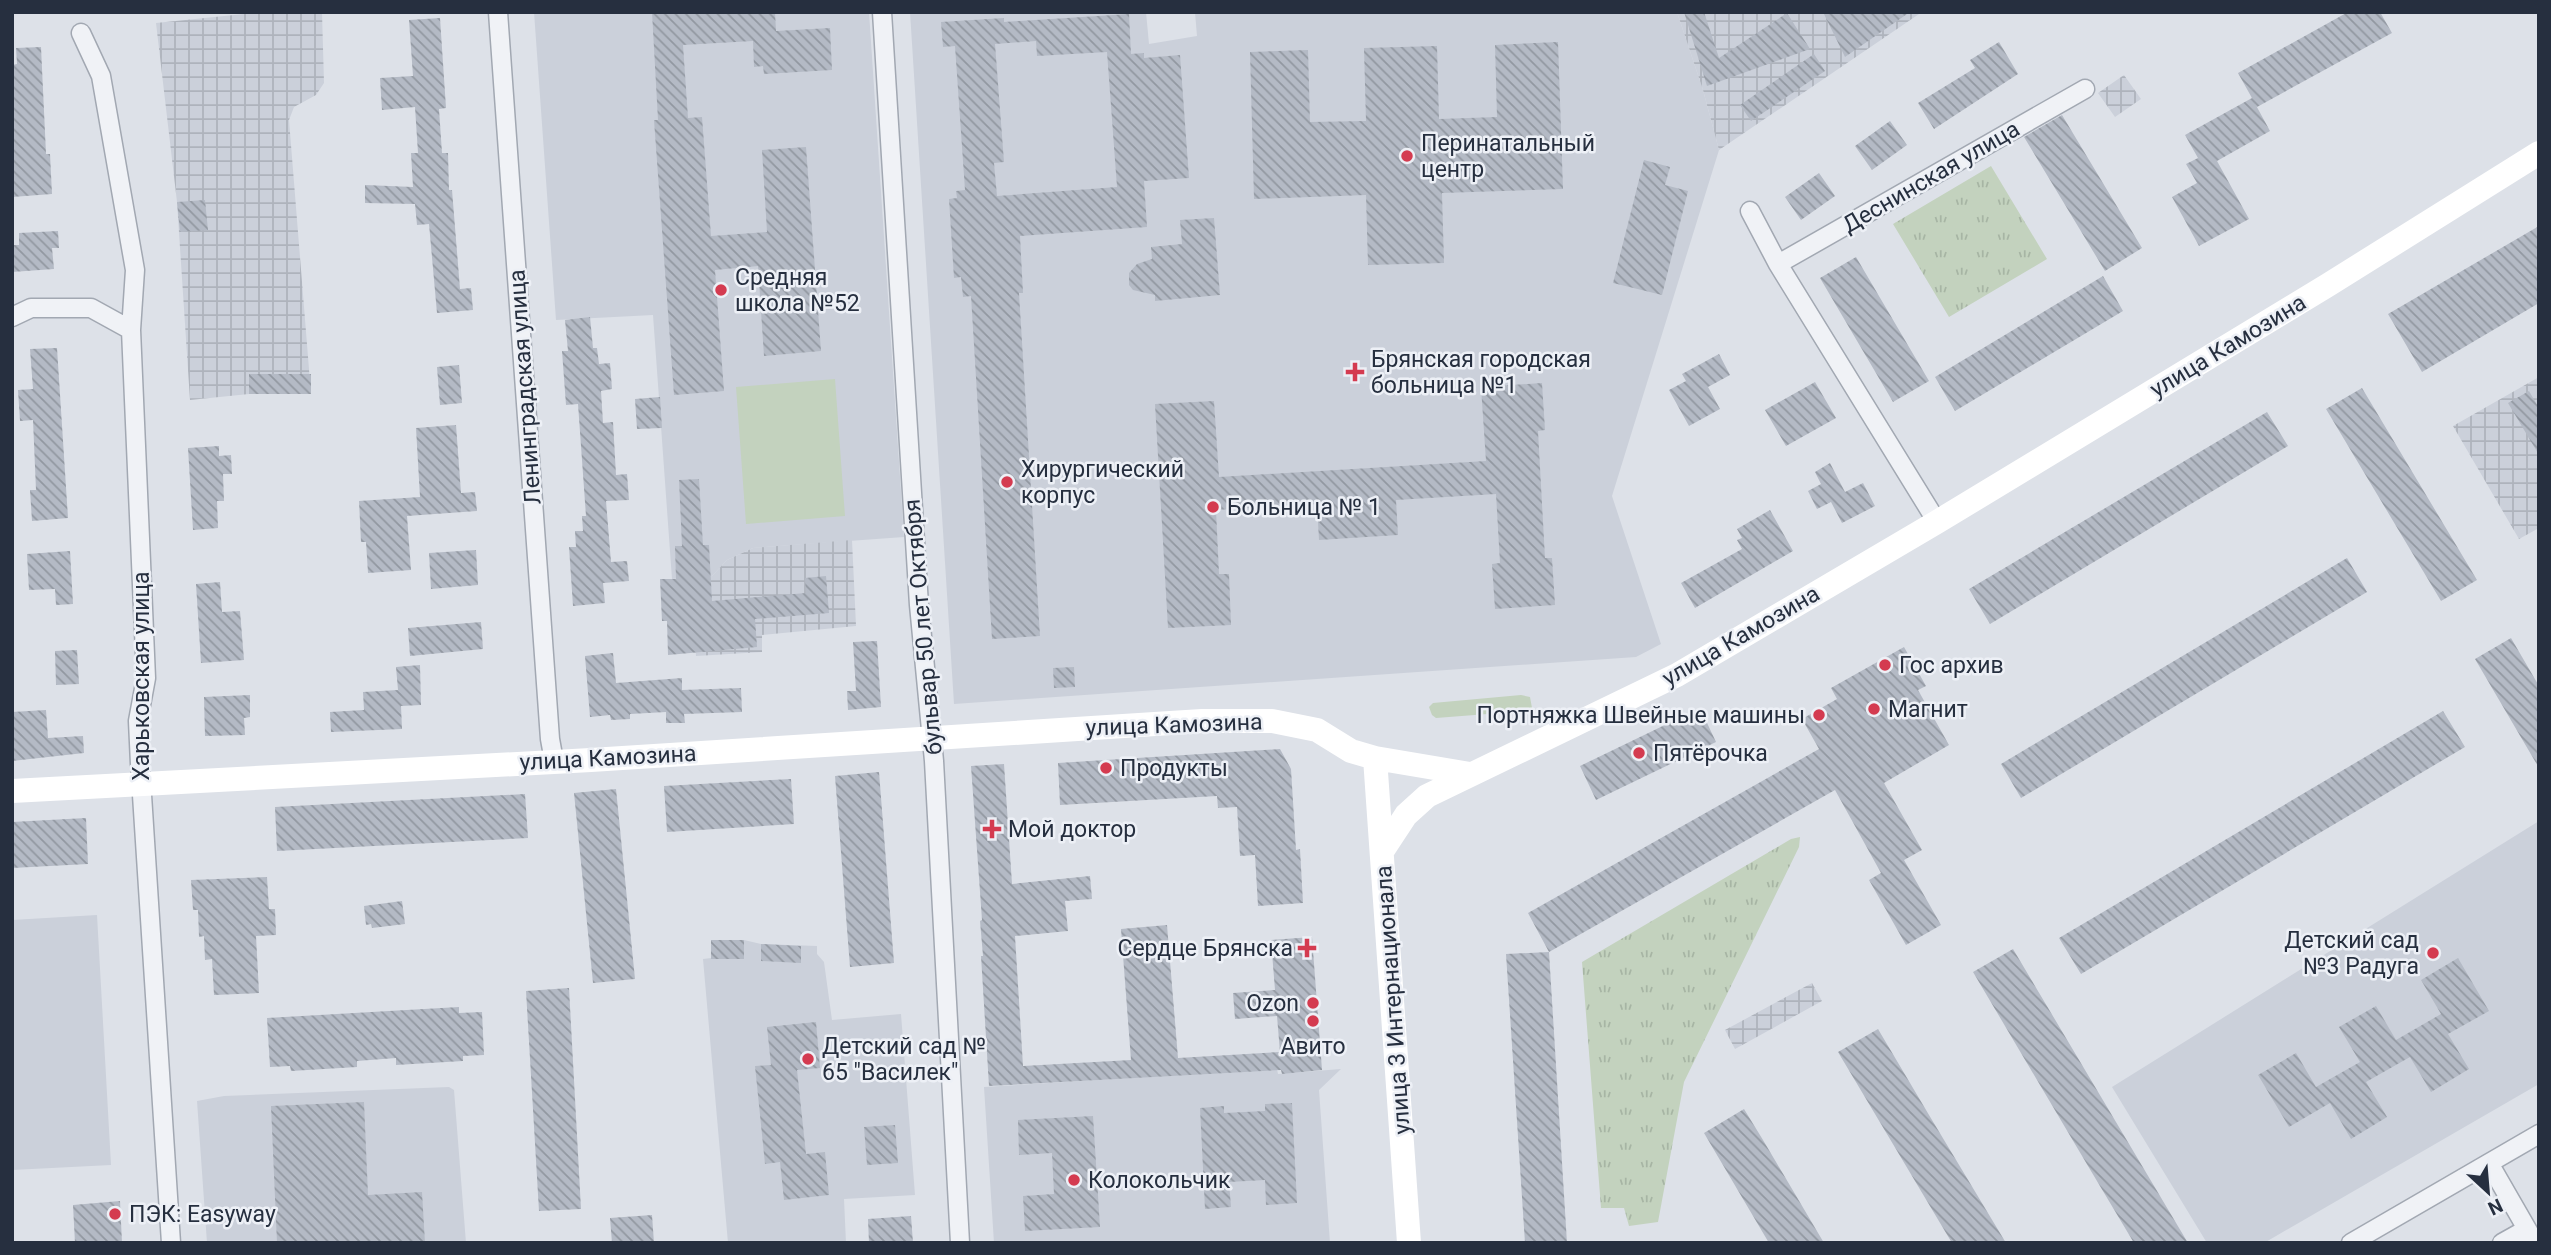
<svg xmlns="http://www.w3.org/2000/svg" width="2551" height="1255" viewBox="0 0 2551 1255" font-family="Roboto,sans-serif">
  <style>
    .built { fill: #cbd0da }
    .industrial { fill: url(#industrial-grid) }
    .green { fill: #c3d2be }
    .park { fill: url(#park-tufts) }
    .building { fill: url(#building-back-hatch); fill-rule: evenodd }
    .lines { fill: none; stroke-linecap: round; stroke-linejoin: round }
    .street-casing { stroke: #a2a8b2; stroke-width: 21 }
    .street { stroke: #f0f2f6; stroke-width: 18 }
    .secondary { stroke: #fff; stroke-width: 24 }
    .poi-dot { fill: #d43b50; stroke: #edf0f6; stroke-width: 2.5 }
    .labels { text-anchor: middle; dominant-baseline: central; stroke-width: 5; stroke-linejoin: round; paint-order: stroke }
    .poi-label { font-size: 23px; fill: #262f3f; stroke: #edf0f6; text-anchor: start }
    .street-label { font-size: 23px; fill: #262f3f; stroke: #edf0f6 }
  </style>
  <defs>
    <pattern id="industrial-grid" width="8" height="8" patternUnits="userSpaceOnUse" patternTransform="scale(1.75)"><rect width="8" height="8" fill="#cbd0da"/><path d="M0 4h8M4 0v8" fill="none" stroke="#aeb3bc"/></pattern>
    <pattern id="park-tufts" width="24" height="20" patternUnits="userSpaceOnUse" patternTransform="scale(1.75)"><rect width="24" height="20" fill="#c3d2be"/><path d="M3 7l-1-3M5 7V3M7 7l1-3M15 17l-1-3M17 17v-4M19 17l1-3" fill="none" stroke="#a7b5a4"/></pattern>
    <pattern id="building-back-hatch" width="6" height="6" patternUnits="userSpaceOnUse" patternTransform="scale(1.75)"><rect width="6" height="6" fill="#b4bac5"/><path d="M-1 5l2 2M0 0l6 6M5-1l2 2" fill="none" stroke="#9298a1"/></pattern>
  </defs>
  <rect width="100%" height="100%" fill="#dde1e8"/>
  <path class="built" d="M 534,12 L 869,12 L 904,537 L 753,548 L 727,560 L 712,576 L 672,579 L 653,315 L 556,320 Z
    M 910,12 L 1146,12 L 1149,44 L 1197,36 L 1195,12 L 1677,12 L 1703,90 L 1719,150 L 1612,496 L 1661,644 L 1636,657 L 954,704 Z
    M 2539,821 L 2539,1084 L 2264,1243 L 2207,1243 L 2112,1087 Z
    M 97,915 L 111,1165 L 12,1170 L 12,920 Z
    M 711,940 L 744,940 L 761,944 L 817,946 L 817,954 L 824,962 L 832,1020 L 901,1014 L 915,1195 L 844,1199 L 846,1243 L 728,1243 L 703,959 L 711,958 Z
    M 1277,1069 L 1278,1074 L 1341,1069 L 1319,1090 L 1330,1243 L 994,1243 L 984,1087 Z
    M 449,1087 L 454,1090 L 466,1243 L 207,1243 L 197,1101 L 224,1096 Z"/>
  <path class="industrial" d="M 263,12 L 322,12 L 324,83 L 316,95 L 294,107 L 289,120 L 311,394 L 249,394 L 190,400 L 177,202 L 156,23 Z
    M 1677,12 L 1922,12 L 1719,150 L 1703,90 Z
    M 2124,75 L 2141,99 L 2115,117 L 2098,93 Z
    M 2539,377 L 2539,528 L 2519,539 L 2453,426 Z
    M 852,540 L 856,626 L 762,635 L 762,652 L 696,656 L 691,578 L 712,576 L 727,560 L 753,548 Z
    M 1812,983 L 1822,1001 L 1735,1049 L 1725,1030 Z"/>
  <path class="green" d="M 835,379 L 845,516 L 746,524 L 736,387 Z
    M 1521,695 L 1530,697 L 1532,708 L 1527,711 L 1436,718 L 1432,715 L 1429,707 L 1433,703 Z"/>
  <path class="park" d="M 1991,166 L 2047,259 L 1949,317 L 1893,224 Z
    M 1800,837 L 1799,847 L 1684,1082 L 1658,1222 L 1629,1226 L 1624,1208 L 1601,1208 L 1582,962 L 1791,839 Z"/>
  <path class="building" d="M 652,12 L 775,12 L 776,31 L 830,28 L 832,70 L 764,74 L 763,66 L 754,67 L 753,41 L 683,45 L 688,118 L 702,117 L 711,236 L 767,232 L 762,150 L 806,147 L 821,351 L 764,356 L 758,266 L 715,270 L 724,391 L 674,395 L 654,120 L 658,120 Z
    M 1684,12 L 1704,12 L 1719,58 L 1787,13 L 1810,49 L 1707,86 Z
    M 1823,12 L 1910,12 L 1845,57 Z
    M 2348,12 L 2380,12 L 2392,33 L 2257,107 L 2238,73 Z
    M 1129,14 L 1131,54 L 1144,53 L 1144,58 L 1180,55 L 1189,178 L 1144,181 L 1147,227 L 1020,236 L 1023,293 L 1019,293 L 1040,636 L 992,639 L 971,296 L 963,297 L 961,277 L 954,278 L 949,199 L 957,198 L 956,191 L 965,190 L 955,46 L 943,47 L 941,22 L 1004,18 L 1004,22 ZM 1036,41 L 1037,56 L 1107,52 L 1117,187 L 997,196 L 994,163 L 1004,162 L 995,44 Z
    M 440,18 L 446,108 L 439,109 L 442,153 L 448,153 L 449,190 L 452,190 L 460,289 L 471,288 L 473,310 L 437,313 L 429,224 L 417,225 L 415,204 L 365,203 L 365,185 L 413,187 L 411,153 L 418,153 L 415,107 L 382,110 L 380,78 L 413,76 L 409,20 Z
    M 1558,42 L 1563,189 L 1442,193 L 1444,263 L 1368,265 L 1366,195 L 1254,199 L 1250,52 L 1308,50 L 1310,122 L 1366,121 L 1364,48 L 1437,46 L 1439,119 L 1497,117 L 1495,45 Z
    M 1999,42 L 2018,74 L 1934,129 L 1918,103 L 1975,68 L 1970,60 Z
    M 41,47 L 46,154 L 50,154 L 52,194 L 12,197 L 12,65 L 17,64 L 16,48 Z
    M 1814,54 L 1825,71 L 1751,121 L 1740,105 Z
    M 2252,98 L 2270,131 L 2217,161 L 2249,219 L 2199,246 L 2172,197 L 2197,183 L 2186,164 L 2198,158 L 2185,135 Z
    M 2062,115 L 2142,248 L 2105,271 L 2024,137 Z
    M 1890,121 L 1907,145 L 1872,170 L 1855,146 Z
    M 1644,160 L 1670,167 L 1665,185 L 1688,191 L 1662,295 L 1613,283 Z
    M 1819,173 L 1835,196 L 1801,220 L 1785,197 Z
    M 205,200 L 208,230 L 180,232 L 177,202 Z
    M 1214,218 L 1220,295 L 1155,301 L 1155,295 L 1133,290 L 1129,285 L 1129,273 L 1137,264 L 1152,259 L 1151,247 L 1182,244 L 1180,220 Z
    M 2539,226 L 2539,303 L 2422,372 L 2388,314 Z
    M 58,231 L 59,248 L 52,248 L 54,269 L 12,272 L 12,245 L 19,245 L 19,233 Z
    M 1856,257 L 1929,381 L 1893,402 L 1820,278 Z
    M 2103,276 L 2123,311 L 1955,411 L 1935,377 Z
    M 590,317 L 593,348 L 597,348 L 599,364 L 610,363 L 612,389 L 601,391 L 603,423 L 613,422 L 616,475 L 627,474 L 629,500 L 606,501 L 611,562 L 627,561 L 629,581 L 603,583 L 605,603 L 573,606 L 569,547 L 576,547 L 575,531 L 583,531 L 582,516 L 586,516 L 578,404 L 566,405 L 562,351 L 568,351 L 565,320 Z
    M 57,348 L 68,518 L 32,521 L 30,490 L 36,490 L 33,420 L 20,421 L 18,390 L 33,389 L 30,349 Z
    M 1719,354 L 1730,375 L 1708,387 L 1720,409 L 1689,426 L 1669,390 L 1686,381 L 1682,374 Z
    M 459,365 L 462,403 L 440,405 L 437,367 Z
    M 249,374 L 311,374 L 311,394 L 249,394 Z
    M 1815,382 L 1836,418 L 1786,446 L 1765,410 Z
    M 1542,383 L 1545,430 L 1538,431 L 1545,558 L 1552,558 L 1555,605 L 1495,609 L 1492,564 L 1500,563 L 1496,494 L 1396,500 L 1398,535 L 1319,540 L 1317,504 L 1216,510 L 1219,574 L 1229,574 L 1231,625 L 1168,628 L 1155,404 L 1214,401 L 1219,477 L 1486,461 L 1481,387 Z
    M 2362,388 L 2477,580 L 2441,601 L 2326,409 Z
    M 2529,391 L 2539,408 L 2539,455 L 2508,403 Z
    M 660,397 L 662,428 L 637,429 L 635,399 Z
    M 2267,412 L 2288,446 L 1990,624 L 1969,589 Z
    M 456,425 L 461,493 L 475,492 L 477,511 L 407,516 L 411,570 L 368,573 L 366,542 L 361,542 L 359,501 L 420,497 L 416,428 Z
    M 219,446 L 219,456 L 231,455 L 232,474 L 223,474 L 224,501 L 217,501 L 218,528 L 193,530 L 188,448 Z
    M 1830,463 L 1845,492 L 1863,483 L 1875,506 L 1842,523 L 1831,502 L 1817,509 L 1808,491 L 1821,484 L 1815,472 Z
    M 699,479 L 703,545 L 709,545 L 712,601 L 806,593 L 805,578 L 826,576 L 829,613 L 755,619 L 757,647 L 668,655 L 667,621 L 662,621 L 660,579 L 676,579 L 675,546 L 682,546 L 679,480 Z
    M 1770,510 L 1793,551 L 1695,608 L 1681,583 L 1742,549 L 1737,540 L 1742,538 L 1737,529 Z
    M 476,550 L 478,585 L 431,589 L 429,553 Z
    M 70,551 L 73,604 L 56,605 L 55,589 L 29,590 L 27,554 Z
    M 2347,558 L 2367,592 L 2021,798 L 2001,764 Z
    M 220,582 L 222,612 L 240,611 L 244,660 L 201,663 L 196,584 Z
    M 481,622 L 483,649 L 410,656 L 408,628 Z
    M 2511,638 L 2539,686 L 2539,768 L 2475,659 Z
    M 877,641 L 881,707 L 848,710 L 847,691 L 856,691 L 853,642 Z
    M 1904,647 L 1926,686 L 1918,690 L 1949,745 L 1884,783 L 1922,850 L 1904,860 L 1941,925 L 1906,945 L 1869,880 L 1881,873 L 1835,790 L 1549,952 L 1528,913 L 1819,749 L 1802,719 L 1837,699 L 1831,688 Z
    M 77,650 L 79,684 L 56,685 L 55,651 Z
    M 613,653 L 616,683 L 682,678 L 682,690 L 741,688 L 742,712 L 684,714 L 685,723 L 666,723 L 666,712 L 630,714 L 630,719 L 611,720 L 610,715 L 590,717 L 585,656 Z
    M 420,665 L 421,705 L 401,706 L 402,729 L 331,732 L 330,712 L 364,710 L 363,692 L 398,690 L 396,667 Z
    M 1074,667 L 1075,687 L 1054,688 L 1053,668 Z
    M 250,695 L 250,717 L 244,718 L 245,735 L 205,736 L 204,697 Z
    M 1700,708 L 1716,742 L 1596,800 L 1580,766 Z
    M 46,710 L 48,738 L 83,736 L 84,753 L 12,761 L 12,712 Z
    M 2443,711 L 2465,747 L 2081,974 L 2059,938 Z
    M 1280,749 L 1291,769 L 1296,850 L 1300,849 L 1303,903 L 1258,906 L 1255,855 L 1240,856 L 1237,807 L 1218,808 L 1217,796 L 1060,805 L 1058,763 Z
    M 1004,764 L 1012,884 L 1090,876 L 1092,899 L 1065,901 L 1068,931 L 1015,936 L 1023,1066 L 1131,1060 L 1121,929 L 1167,925 L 1178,1058 L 1280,1052 L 1277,1016 L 1235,1019 L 1233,993 L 1275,990 L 1271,940 L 1312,937 L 1322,1070 L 1282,1074 L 1281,1070 L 989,1086 L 981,956 L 983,956 L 980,921 L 982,920 L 971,766 Z
    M 879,772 L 894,963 L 850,967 L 835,776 Z
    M 791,779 L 794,824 L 667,832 L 664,786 Z
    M 616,789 L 635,979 L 593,983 L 574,793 Z
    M 525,794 L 528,838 L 277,851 L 275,807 Z
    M 86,818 L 88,864 L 12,868 L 12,822 Z
    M 267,877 L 269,909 L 275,909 L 276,935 L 256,936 L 259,993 L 214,995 L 212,959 L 205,960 L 204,936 L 199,937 L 198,910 L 193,910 L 191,880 Z
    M 402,901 L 405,924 L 372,928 L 371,924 L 366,925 L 364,906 Z
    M 711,940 L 744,940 L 744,959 L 711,959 Z
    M 761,944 L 801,946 L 801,963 L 761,961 Z
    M 2013,949 L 2188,1243 L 2134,1243 L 2088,1166 L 1973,972 Z
    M 1549,952 L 1567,1243 L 1525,1243 L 1506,954 Z
    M 2458,958 L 2489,1011 L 2448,1034 L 2469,1069 L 2431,1092 L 2410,1057 L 2366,1082 L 2387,1117 L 2351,1139 L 2330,1103 L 2289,1127 L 2258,1075 L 2296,1053 L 2316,1087 L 2360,1062 L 2339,1027 L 2376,1006 L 2396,1040 L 2441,1014 L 2421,980 Z
    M 569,988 L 581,1209 L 539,1211 L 526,991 Z
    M 459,1007 L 459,1013 L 482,1012 L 484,1055 L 463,1056 L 463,1061 L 396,1065 L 396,1058 L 357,1061 L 357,1067 L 291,1071 L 290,1066 L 270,1067 L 267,1018 Z
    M 816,1022 L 820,1068 L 797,1070 L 806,1154 L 825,1152 L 829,1195 L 784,1200 L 780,1162 L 765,1164 L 755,1066 L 771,1065 L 767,1027 Z
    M 1878,1029 L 1929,1115 L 2006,1243 L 1952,1243 L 1838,1052 Z
    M 364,1102 L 368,1195 L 422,1192 L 425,1243 L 277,1243 L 271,1106 Z
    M 1292,1103 L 1297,1203 L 1266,1205 L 1265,1180 L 1229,1182 L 1231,1207 L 1205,1209 L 1200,1108 L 1224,1106 L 1224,1113 L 1265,1111 L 1265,1104 Z
    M 1744,1109 L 1763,1140 L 1824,1243 L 1769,1243 L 1704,1133 Z
    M 1093,1116 L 1100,1227 L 1025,1231 L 1023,1196 L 1054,1194 L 1052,1153 L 1019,1155 L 1018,1120 Z
    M 895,1125 L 898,1163 L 867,1165 L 864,1127 Z
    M 120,1201 L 122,1243 L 75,1243 L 73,1205 Z
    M 652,1215 L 654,1243 L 612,1243 L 610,1218 Z
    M 911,1216 L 913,1243 L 869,1243 L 868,1219 Z"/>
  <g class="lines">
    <g class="street-casing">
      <path id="street" d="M 498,12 L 550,739 L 554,761
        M 882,12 L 919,605 L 934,761 L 960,1243
        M 81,33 L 101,76 L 135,270 L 131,330 L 146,678 L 138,721 L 140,764 L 171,1243
        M 1750,211 L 1778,264 L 1937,522
        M 1778,264 L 2085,89
        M 12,317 L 31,308 L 91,308 L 131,330
        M 2489,1163 L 2535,1243
        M 2351,1243 L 2539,1134
        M 2502,1243 L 2527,1229"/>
    </g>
    <use href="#street" class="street"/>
    <path class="secondary" d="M 1375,758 L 1409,1243
      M 12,791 L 591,760 L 1202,721 L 1272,721 L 1317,730 L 1351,751 L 1375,758 L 1470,774
      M 1383,850 L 1406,815 L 1427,796 L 1677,675 L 1937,522 L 2328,285 L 2539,153"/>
  </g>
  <g class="poi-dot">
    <circle cx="1407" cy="156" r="7"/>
    <circle cx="721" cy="290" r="7"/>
    <path d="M1351.5 361.5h7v7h7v7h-7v7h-7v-7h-7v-7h7z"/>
    <circle cx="1007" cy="482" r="7"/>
    <circle cx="1213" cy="507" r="7"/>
    <circle cx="1885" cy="665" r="7"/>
    <circle cx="1874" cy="709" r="7"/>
    <circle cx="1819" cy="715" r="7"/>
    <circle cx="1639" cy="753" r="7"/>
    <circle cx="1106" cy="768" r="7"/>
    <path d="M988.5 818.5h7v7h7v7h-7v7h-7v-7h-7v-7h7z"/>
    <path d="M1303.5 937.5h7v7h7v7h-7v7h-7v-7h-7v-7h7z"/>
    <circle cx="2433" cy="953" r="7"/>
    <circle cx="1313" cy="1003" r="7"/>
    <circle cx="1313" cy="1021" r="7"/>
    <circle cx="808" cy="1059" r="7"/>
    <circle cx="1074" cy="1180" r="7"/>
    <circle cx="115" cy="1214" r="7"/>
  </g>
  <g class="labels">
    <g class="poi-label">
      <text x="1421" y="143">Перинатальный<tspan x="1421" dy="26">центр</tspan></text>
      <text x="735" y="277">Средняя<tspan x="735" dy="26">школа №52</tspan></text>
      <text x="1371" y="359">Брянская городская<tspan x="1371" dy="26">больница №1</tspan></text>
      <text x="1021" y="469">Хирургический<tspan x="1021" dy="26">корпус</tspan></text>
      <text x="1227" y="507">Больница № 1</text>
      <text x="1899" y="665">Гос архив</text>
      <text x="1888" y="709">Магнит</text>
      <text x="1805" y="715" text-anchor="end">Портняжка Швейные машины</text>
      <text x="1653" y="753">Пятёрочка</text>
      <text x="1120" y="768">Продукты</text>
      <text x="1008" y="829">Мой доктор</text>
      <text x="2419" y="940" text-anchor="end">Детский сад<tspan x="2419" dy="26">№3 Радуга</tspan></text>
      <text x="1293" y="948" text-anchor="end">Сердце Брянска</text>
      <text x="1299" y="1003" text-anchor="end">Ozon</text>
      <text x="822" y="1046">Детский сад №<tspan x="822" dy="26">65 "Василек"</tspan></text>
      <text x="1313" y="1046" text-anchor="middle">Авито</text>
      <text x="1088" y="1180">Колокольчик</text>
      <text x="129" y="1214">ПЭК: Easyway</text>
    </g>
    <g class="street-label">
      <text transform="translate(1931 177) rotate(-30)">Деснинская улица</text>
      <text transform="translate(2228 346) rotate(-31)">улица Камозина</text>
      <text transform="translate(525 387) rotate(-94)">Ленинградская улица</text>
      <text transform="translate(923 627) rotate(-95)">бульвар 50 лет Октября</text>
      <text transform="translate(1741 636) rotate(-30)">улица Камозина</text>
      <text transform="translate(141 676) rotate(-90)">Харьковская улица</text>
      <text transform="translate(1174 725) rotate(-2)">улица Камозина</text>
      <text transform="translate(608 758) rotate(-3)">улица Камозина</text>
      <text transform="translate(1393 1000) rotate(-94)">улица 3 Интернационала</text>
    </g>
  </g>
  <rect width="2551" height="1255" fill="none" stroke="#262f3f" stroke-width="28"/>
  <g transform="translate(2488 1192) rotate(154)" stroke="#edf0f6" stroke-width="5" paint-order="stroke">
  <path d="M0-5L12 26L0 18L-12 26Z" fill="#262f3f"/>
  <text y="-10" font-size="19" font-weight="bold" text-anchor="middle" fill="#262f3f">N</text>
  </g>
</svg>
